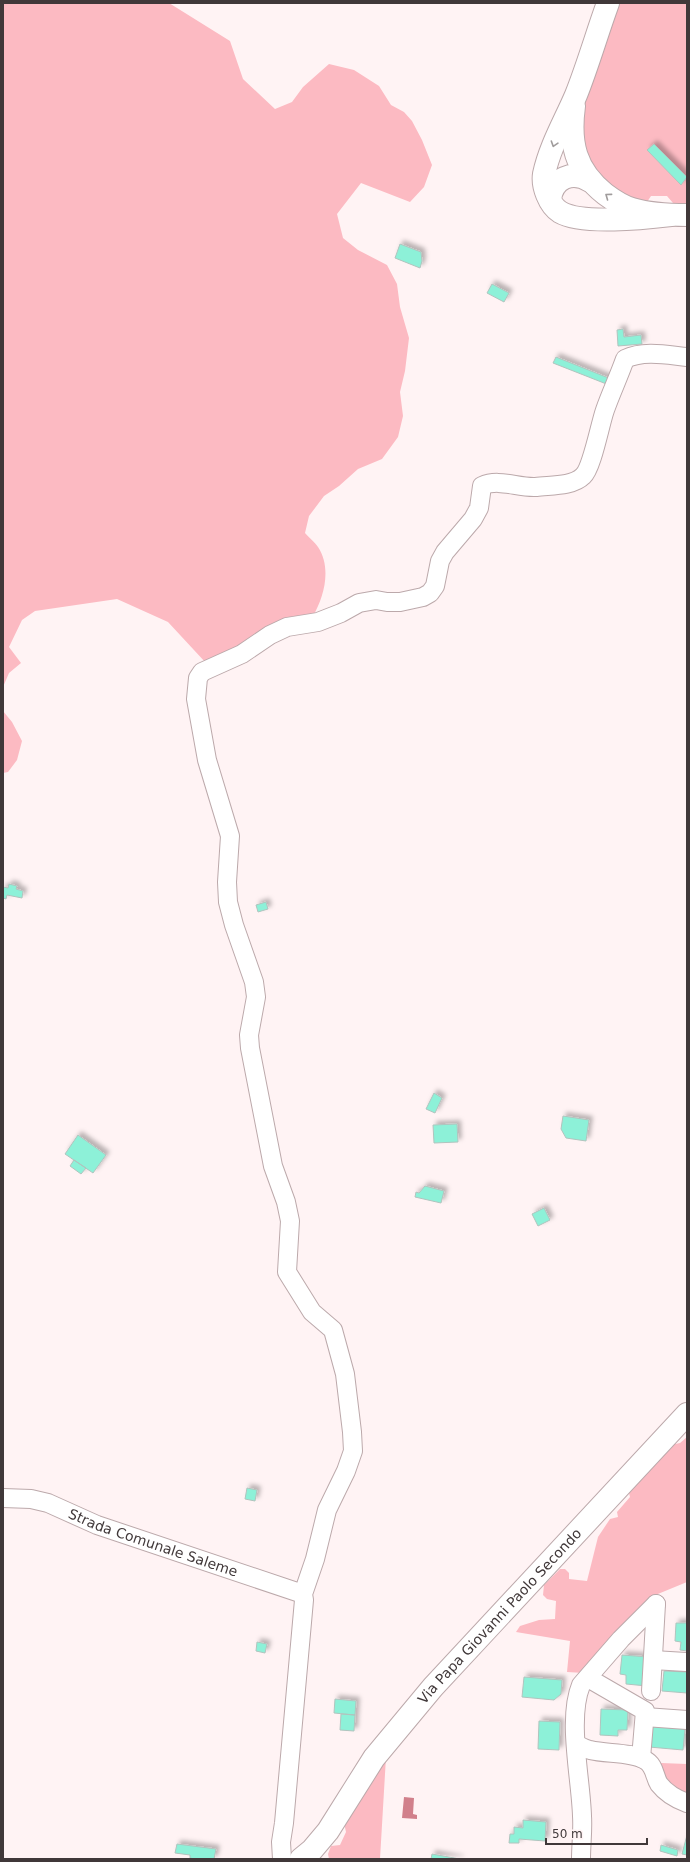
<svg xmlns="http://www.w3.org/2000/svg" width="690" height="1862" viewBox="0 0 690 1862" font-family="'DejaVu Sans',sans-serif">
  <style>
    .green { fill: #fcbac2 }
    .water { fill: #d1808b }
    .building { fill: #8df1d8; stroke: #b0c4be; filter: url(#shadow) }
    .lines { fill: none; stroke-linecap: round; stroke-linejoin: round }
    .minor-casing { stroke: #bca9ab; stroke-width: 20 }
    .major-casing { stroke: #bca9ab; stroke-width: 24 }
    .minor { stroke: #fff; stroke-width: 18 }
    .major { stroke: #fff; stroke-width: 22 }
    .oneway { stroke: #a09c9c }
    .labels { text-anchor: middle; dominant-baseline: central; stroke-width: 3; stroke-linejoin: round; paint-order: stroke }
    .street-label { font-size: 14px; fill: #403839; stroke: #fff3f4 }
  </style>
  <defs>
    <filter id="shadow"><feDropShadow dx="3.5" dy="-3.5" stdDeviation="2" flood-color="#0004"/></filter>
  </defs>
  <rect width="100%" height="100%" fill="#fff3f4"/>
  <path class="green" d="M 3,3 L 169,3 L 230,41 L 243,79 L 275,109 L 292,102 L 303,87 L 329,64 L 354,70 L 379,86 L 391,105 L 404,112 L 412,121 L 422,140 L 432,165 L 424,187 L 410,202 L 361,183 L 337,214 L 343,238 L 358,250 L 387,265 L 397,284 L 400,307 L 409,338 L 405,371 L 400,392 L 403,416 L 398,437 L 382,459 L 358,469 L 339,486 L 324,496 L 309,516 L 305,533 C 309,538 315,542 318,547 C 332,568 324,597 313,616 L 206,663 L 168,622 L 117,599 L 35,611 L 22,620 L 9,647 L 21,663 L 9,673 L 3,687 Z
    M 618,3 L 687,3 L 687,204 L 673,203 L 667,196 L 651,196 L 647,202 L 617,193 L 593,167 L 582,139 L 584,102 Z
    M 3,711 L 12,722 L 22,741 L 17,760 L 8,772 L 3,773 Z
    M 687,1437 L 687,1582 L 653,1596 L 584,1673 L 567,1672 L 570,1641 L 516,1632 L 520,1626 L 539,1620 L 555,1619 L 556,1601 L 547,1599 L 543,1595 L 544,1585 L 560,1569 L 565,1569 L 569,1573 L 569,1579 L 587,1581 L 598,1537 L 610,1519 L 618,1517 L 617,1512 L 630,1497 L 629,1493 L 671,1445 L 680,1443 Z
    M 386,1757 L 380,1859 L 329,1859 L 328,1854 L 331,1846 L 340,1845 L 346,1832 L 344,1823 Z
    M 661,1763 L 687,1764 L 687,1799 L 660,1776 Z"/>
  <path class="water" d="M 404,1797 L 414,1798 L 413,1814 L 417,1815 L 417,1819 L 402,1818 Z"/>
  <path class="building" d="M 654,144 L 687,177 L 681,185 L 647,150 Z
    M 400,244 L 421,252 L 422,261 L 420,268 L 395,258 Z
    M 492,284 L 509,293 L 504,302 L 487,293 Z
    M 623,329 L 624,337 L 641,335 L 642,344 L 618,346 L 617,330 Z
    M 556,357 L 611,379 L 609,385 L 553,363 Z
    M 9,884 L 17,886 L 16,889 L 23,891 L 22,898 L 7,895 L 6,899 L 3,898 L 3,887 L 8,888 Z
    M 266,902 L 268,909 L 258,912 L 256,905 Z
    M 434,1093 L 442,1098 L 435,1113 L 426,1109 Z
    M 563,1116 L 589,1120 L 586,1141 L 566,1138 L 561,1129 Z
    M 457,1124 L 458,1142 L 434,1143 L 433,1125 Z
    M 78,1135 L 106,1155 L 93,1173 L 65,1154 Z
    M 74,1160 L 86,1168 L 81,1174 L 70,1166 Z
    M 425,1186 L 444,1191 L 441,1203 L 415,1197 L 416,1192 L 419,1193 Z
    M 544,1208 L 550,1220 L 538,1226 L 532,1214 Z
    M 247,1488 L 257,1490 L 255,1501 L 245,1499 Z
    M 676,1623 L 687,1623 L 687,1651 L 680,1650 L 681,1642 L 675,1641 Z
    M 257,1642 L 267,1644 L 265,1653 L 256,1651 Z
    M 622,1655 L 649,1657 L 647,1686 L 626,1684 L 626,1675 L 620,1674 Z
    M 664,1671 L 687,1672 L 687,1693 L 662,1691 Z
    M 524,1677 L 562,1680 L 561,1694 L 554,1700 L 522,1697 Z
    M 335,1699 L 356,1701 L 355,1715 L 334,1713 Z
    M 601,1709 L 628,1710 L 627,1730 L 618,1730 L 618,1736 L 600,1735 Z
    M 341,1714 L 355,1715 L 354,1731 L 340,1730 Z
    M 539,1721 L 560,1722 L 559,1750 L 538,1749 Z
    M 650,1726 L 685,1729 L 683,1750 L 649,1747 Z
    M 523,1820 L 546,1822 L 545,1841 L 519,1839 L 519,1843 L 509,1843 L 510,1834 L 514,1834 L 514,1827 L 523,1828 Z
    M 687,1835 L 687,1855 L 682,1854 Z
    M 177,1844 L 216,1849 L 214,1859 L 195,1859 L 190,1858 L 190,1855 L 175,1853 Z
    M 661,1845 L 678,1850 L 677,1856 L 660,1851 Z
    M 432,1854 L 460,1859 L 431,1859 Z"/>
  <g class="lines">
    <g class="minor-casing">
      <g id="minor">
        <path id="s1" d="M 3,1498 L 31,1499 L 48,1503 L 97,1525 L 303,1594"/>
        <path d="M 653,1660 L 686,1662"/>
        <path d="M 588,1678 L 645,1711 L 641,1758"/>
        <path d="M 651,1691 L 656,1604"/>
        <path d="M 645,1717 L 687,1720"/>
        <path d="M 576,1744 C 580,1746 585,1749 590,1750 C 606,1754 632,1752 645,1760 C 655,1765 654,1776 659,1784 C 666,1793 676,1799 687,1803"/>
        <path d="M 282,1859 L 281,1842 L 284,1823 L 304,1600 L 303,1594 L 315,1559 L 327,1510 L 346,1471 L 353,1451 L 352,1432 L 345,1374 L 333,1330 L 312,1312 L 287,1272 L 290,1221 L 286,1202 L 273,1166 L 250,1048 L 249,1035 L 256,997 L 254,982 L 234,925 L 228,902 L 227,882 L 230,836 L 207,760 L 196,699 L 198,678 L 202,672 L 242,654 L 270,635 L 287,627 L 318,622 L 341,613 L 359,603 L 376,600 L 387,602 L 400,602 L 423,597 L 430,593 L 435,586 L 440,561 L 445,552 L 473,519 L 479,508 L 482,486 C 499,478 517,488 536,487 C 549,485 572,487 583,476 C 592,468 600,424 605,410 C 611,393 619,376 625,359 C 644,350 667,355 687,357"/>
        <path d="M 581,1859 C 581,1845 583,1830 582,1816 C 581,1779 567,1719 581,1685 L 621,1639 L 656,1604"/>
      </g>
    </g>
    <g class="major-casing">
      <g id="major">
        <path d="M 608,3 C 597,33 588,65 576,95 C 565,121 550,146 544,174 C 542,186 549,205 560,212 C 582,225 645,218 671,215"/>
        <path d="M 574,106 C 569,143 575,170 605,194 C 613,200 622,206 632,209 C 649,214 669,215 687,215"/>
        <path d="M 550,199 C 553,178 572,170 590,181"/>
        <path id="s2" d="M 301,1859 L 312,1850 L 328,1831 L 374,1758 L 433,1687 L 687,1414"/>
      </g>
    </g>
    <use href="#minor" class="minor"/>
    <use href="#major" class="major"/>
  </g>
  <defs><path id="oneway-chevron" d="M-2-3.5L2.5 0L-2 3.5" fill="none" stroke-width="1.6" stroke-linecap="round" stroke-linejoin="round"/></defs>
  <g class="oneway">
    <use href="#oneway-chevron" transform="translate(554 144) rotate(108)"/>
    <use href="#oneway-chevron" transform="translate(608 196) rotate(-144)"/>
  </g>
  <g class="labels">
    <g class="street-label">
      <text stroke="none"><textPath href="#s1" startOffset="158">Strada Comunale Saleme</textPath></text>
      <text stroke="none"><textPath href="#s2" startOffset="315">Via Papa Giovanni Paolo Secondo</textPath></text>
    </g>
  </g>
  <rect width="690" height="1862" fill="none" stroke="#403839" stroke-width="8"/>
  <path d="M546 1838v6h101v-6" fill="none" stroke="#403839" stroke-width="2"/>
  <text x="552" y="1838" font-size="12" fill="#403839" stroke="#fff3f4" stroke-width="3" paint-order="stroke">50 m</text>
</svg>
